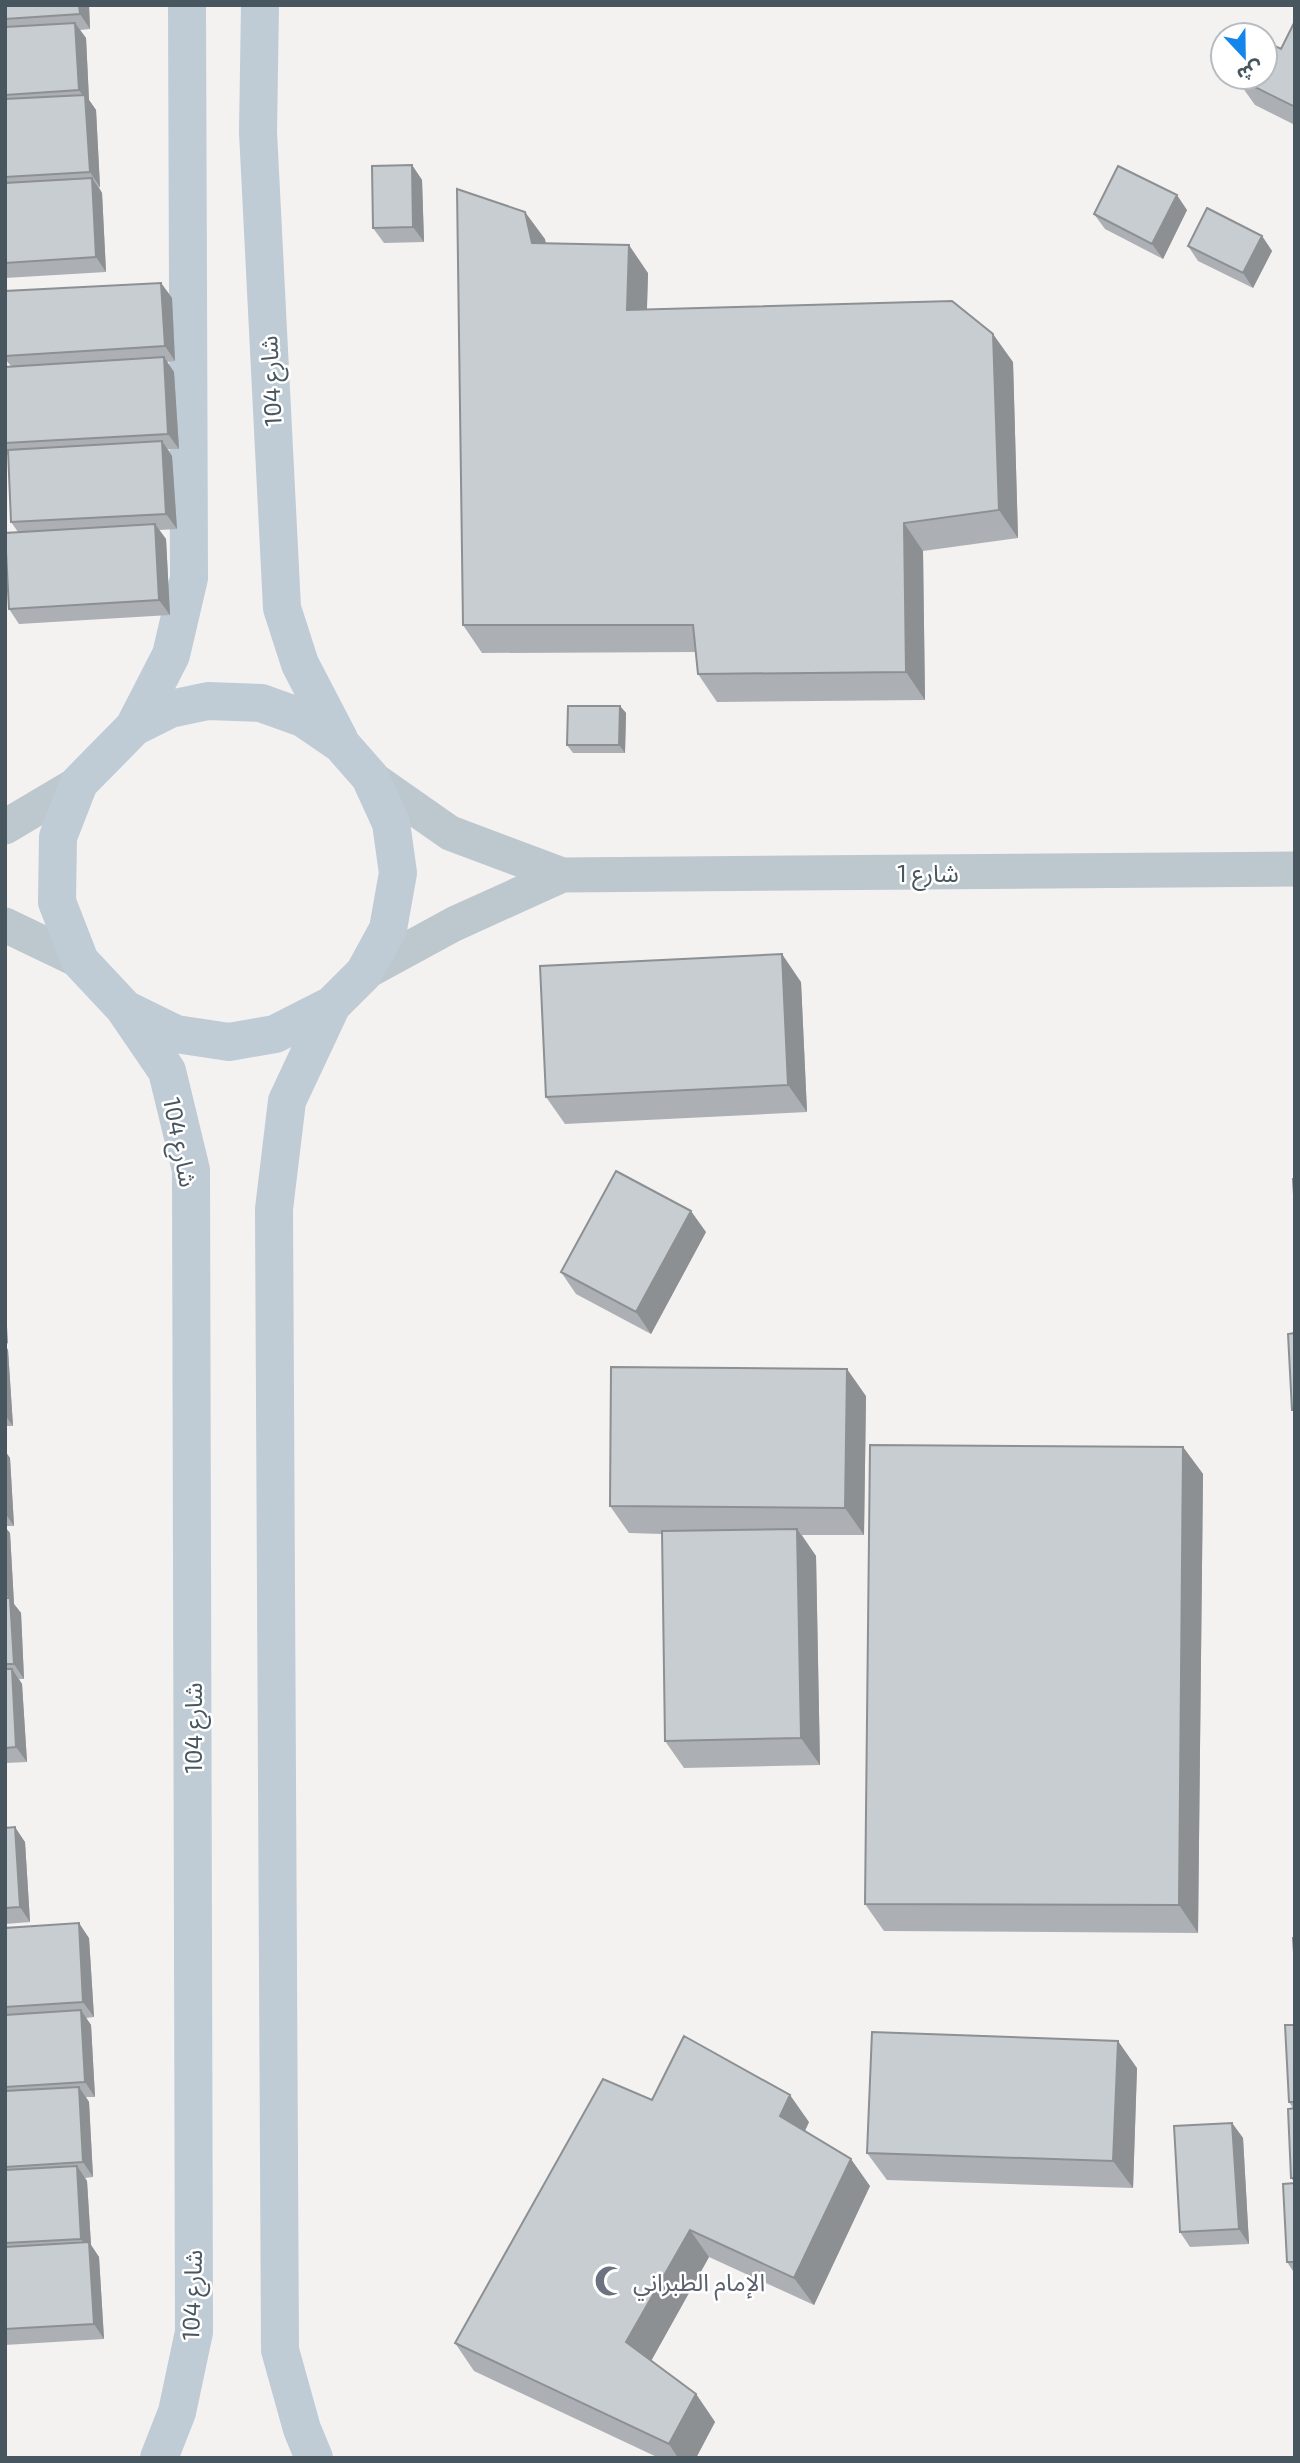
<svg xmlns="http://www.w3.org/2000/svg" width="1300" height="2463" viewBox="0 0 1300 2463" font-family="'Exo 2','Noto Sans Arabic',sans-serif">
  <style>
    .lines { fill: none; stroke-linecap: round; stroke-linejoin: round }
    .street { stroke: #bcc7ce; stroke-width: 35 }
    .secondary { stroke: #bfcbd5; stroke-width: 38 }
    .wall { fill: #acb0b4 }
    .shaded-wall { fill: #8c9092 }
    .building { fill: #c8cdd1; stroke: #8c9092; stroke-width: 2 }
    .labels { text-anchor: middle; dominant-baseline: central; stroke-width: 5; stroke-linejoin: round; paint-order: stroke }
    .street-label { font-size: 24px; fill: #48575f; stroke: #fff }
    .worship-label { font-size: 24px; fill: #5b616d; stroke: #fff; text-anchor: start }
  </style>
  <rect width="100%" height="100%" fill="#f4f1f1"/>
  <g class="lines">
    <path class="street" d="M 370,777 L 450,833 L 562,875 L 1295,869
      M 5,827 L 79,783
      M 5,925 L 80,961
      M 364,973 L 454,924 L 562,875"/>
    <path class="secondary" d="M 260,5 L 258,132 L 282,608 L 300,664 L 339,739
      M 134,727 L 170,709 L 208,701 L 261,703 L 303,718 L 341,744 L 370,777 L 391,823 L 398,873 L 388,929 L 364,973 L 332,1005 L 275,1034 L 229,1042 L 176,1034 L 125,1009 L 80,961 L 57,902 L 58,837 L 79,783 L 134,727 L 171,655 L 189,578 L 187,5
      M 126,1011 L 167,1071 L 191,1170 L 194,2332 L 177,2412 L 159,2458
      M 314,2458 L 302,2429 L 280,2350 L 274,1209 L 287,1101 L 332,1005"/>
  </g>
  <path class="wall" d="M 5,5 L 89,5 L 90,29 L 80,30 L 86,38 L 89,100 L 96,110 L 100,187 L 99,187 L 102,193 L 106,272 L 5,278 Z
    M 1295,21 L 1295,125 L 1255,105 L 1235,77 L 1281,49 Z
    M 412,165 L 422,180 L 424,242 L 384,243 L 373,228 Z
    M 1187,210 L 1163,259 L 1105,229 L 1094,214 Z
    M 1262,236 L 1272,251 L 1253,288 L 1198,261 L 1188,246 Z
    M 545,239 L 545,243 L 648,273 L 647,309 L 1013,362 L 1018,538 L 923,551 L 925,700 L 717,702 L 698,674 L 696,652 L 482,653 L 463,625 Z
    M 161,283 L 172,298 L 175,361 L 167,362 L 174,372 L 179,449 L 168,449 L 172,456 L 177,529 L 159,530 L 166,539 L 170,615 L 19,624 L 9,609 L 18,532 L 11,522 L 8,455 L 5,451 L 5,367 L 11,366 L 5,359 L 5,291 Z
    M 620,706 L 626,713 L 625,753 L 573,753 L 567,745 Z
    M 801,982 L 807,1112 L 565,1124 L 546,1097 Z
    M 706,1232 L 651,1334 L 576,1294 L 561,1272 Z
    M 5,1345 L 8,1350 L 13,1426 L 5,1426 Z
    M 866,1396 L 864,1535 L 802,1535 L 816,1556 L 820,1765 L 684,1768 L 665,1741 L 662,1534 L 629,1533 L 610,1506 Z
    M 1183,1447 L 1203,1474 L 1198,1933 L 884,1931 L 865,1904 Z
    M 5,1451 L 10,1458 L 14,1526 L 5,1526 Z
    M 5,1527 L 10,1533 L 14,1604 L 21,1613 L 24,1679 L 19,1679 L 22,1684 L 27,1762 L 5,1763 Z
    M 5,1828 L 25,1842 L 30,1922 L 5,1924 Z
    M 5,1928 L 89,1938 L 94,2017 L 86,2018 L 91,2025 L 95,2097 L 86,2097 L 89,2102 L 93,2177 L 85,2178 L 87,2181 L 91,2245 L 99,2257 L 104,2339 L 5,2345 Z
    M 1295,2025 L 1295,2274 L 1287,2262 L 1295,2183 L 1291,2178 L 1293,2108 L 1289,2102 Z
    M 1137,2068 L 1133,2188 L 887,2180 L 867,2153 Z
    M 652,2100 L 809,2122 L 805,2131 L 870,2186 L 814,2305 L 709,2257 L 651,2361 L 696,2394 L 715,2422 L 696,2458 L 659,2458 L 474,2371 L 455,2343 Z
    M 1232,2123 L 1243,2138 L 1249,2244 L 1190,2247 L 1180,2232 Z"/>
  <path class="shaded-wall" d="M 79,5 L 89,5 L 90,29 L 80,14 Z
    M 75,23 L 86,38 L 89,100 L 96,110 L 100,187 L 90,172 L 86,100 L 79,90 Z
    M 412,165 L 422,180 L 424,242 L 413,227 Z
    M 92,178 L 102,193 L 106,272 L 96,257 Z
    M 1177,195 L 1187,210 L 1163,259 L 1152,244 Z
    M 525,212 L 545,239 L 552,270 L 532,243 Z
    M 1262,236 L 1272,251 L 1253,288 L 1243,273 Z
    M 629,245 L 648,273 L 646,337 L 627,310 Z
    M 161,283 L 172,298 L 175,361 L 165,346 Z
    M 993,334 L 1013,362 L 1018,538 L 999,510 Z
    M 164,357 L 174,372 L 179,449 L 168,434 Z
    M 162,441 L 172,456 L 177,529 L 166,514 Z
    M 904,523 L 923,551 L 925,700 L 906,672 Z
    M 155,524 L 166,539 L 170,615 L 159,600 Z
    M 620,706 L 626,713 L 625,753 L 619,745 Z
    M 782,954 L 801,982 L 807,1112 L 788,1085 Z
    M 691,1211 L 706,1232 L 651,1334 L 636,1312 Z
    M 5,1290 L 8,1344 L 5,1340 Z
    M 5,1345 L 8,1350 L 13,1426 L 5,1415 Z
    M 847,1369 L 866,1396 L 864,1535 L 845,1508 Z
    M 1183,1447 L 1203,1474 L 1198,1933 L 1179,1905 Z
    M 5,1451 L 10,1458 L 14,1526 L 5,1513 Z
    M 5,1527 L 10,1533 L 14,1604 L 21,1613 L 24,1679 L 14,1664 L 10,1600 L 5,1593 Z
    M 797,1529 L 816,1556 L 820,1765 L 801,1738 Z
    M 12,1669 L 22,1684 L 27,1762 L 16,1747 Z
    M 15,1827 L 25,1842 L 30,1922 L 20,1907 Z
    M 79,1923 L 89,1938 L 94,2017 L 83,2002 Z
    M 81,2010 L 91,2025 L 95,2097 L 85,2082 Z
    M 1118,2041 L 1137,2068 L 1133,2188 L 1113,2161 Z
    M 79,2087 L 89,2102 L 93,2177 L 83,2162 Z
    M 790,2095 L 809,2122 L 799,2143 L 780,2116 Z
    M 1232,2123 L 1243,2138 L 1249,2244 L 1239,2229 Z
    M 851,2159 L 870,2186 L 814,2305 L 794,2278 Z
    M 77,2166 L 87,2181 L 91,2245 L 99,2257 L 104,2339 L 94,2324 L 89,2251 L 81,2239 Z
    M 690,2230 L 709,2257 L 646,2370 L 626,2342 Z
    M 696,2394 L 715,2422 L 696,2458 L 678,2458 L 669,2444 Z"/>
  <path class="building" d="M 5,5 L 79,5 L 80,14 L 5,19 Z
    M 1295,21 L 1295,107 L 1235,77 L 1265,77 L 1265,41 L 1281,49 Z
    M 75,23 L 79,90 L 5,95 L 5,27 Z
    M 85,95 L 90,172 L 5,177 L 5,99 Z
    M 412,165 L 413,227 L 373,228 L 372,166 Z
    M 1118,166 L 1177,195 L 1152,244 L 1094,214 Z
    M 92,178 L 96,257 L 5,263 L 5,183 Z
    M 457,189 L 525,212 L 532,243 L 629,245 L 627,310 L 952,301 L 993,334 L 999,510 L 904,523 L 906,672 L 698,674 L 693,625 L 463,625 Z
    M 1207,208 L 1262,236 L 1243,273 L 1188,246 Z
    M 161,283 L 165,346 L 5,356 L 5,291 Z
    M 164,357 L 168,434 L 5,443 L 5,367 Z
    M 162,441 L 166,514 L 11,522 L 8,450 Z
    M 155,524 L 159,600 L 9,609 L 5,533 Z
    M 568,706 L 620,706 L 619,745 L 567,745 Z
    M 782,954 L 788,1085 L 546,1097 L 540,966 Z
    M 616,1171 L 691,1211 L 636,1312 L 561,1272 Z
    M 1293,1179 L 1295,1179 L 1295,1210 Z
    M 1295,1333 L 1295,1410 L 1292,1410 L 1288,1334 Z
    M 611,1367 L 847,1369 L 845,1508 L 610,1506 Z
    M 870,1445 L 1183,1447 L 1179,1905 L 865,1904 Z
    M 797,1529 L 801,1738 L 665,1741 L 662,1531 Z
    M 5,1598 L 10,1598 L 14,1664 L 5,1664 Z
    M 5,1669 L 12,1669 L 16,1747 L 5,1748 Z
    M 15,1827 L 20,1907 L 5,1908 L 5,1828 Z
    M 79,1923 L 83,2002 L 5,2007 L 5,1928 Z
    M 1293,1938 L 1295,1938 L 1295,1968 Z
    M 81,2010 L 85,2082 L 5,2087 L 5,2015 Z
    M 1285,2025 L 1295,2025 L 1295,2102 L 1289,2102 Z
    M 872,2032 L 1118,2041 L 1113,2161 L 867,2153 Z
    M 684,2036 L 790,2095 L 780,2116 L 851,2159 L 794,2278 L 690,2230 L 626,2342 L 696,2394 L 669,2444 L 455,2343 L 603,2079 L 652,2100 Z
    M 79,2087 L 83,2162 L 5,2167 L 5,2091 Z
    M 1295,2108 L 1295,2178 L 1291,2178 L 1288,2109 Z
    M 1232,2123 L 1239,2229 L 1180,2232 L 1174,2126 Z
    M 77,2166 L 81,2239 L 5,2243 L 5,2170 Z
    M 1295,2183 L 1295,2262 L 1287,2262 L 1283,2184 Z
    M 89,2242 L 94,2324 L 5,2329 L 5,2247 Z"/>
  <defs>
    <g id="mosque-bare" transform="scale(2.415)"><path d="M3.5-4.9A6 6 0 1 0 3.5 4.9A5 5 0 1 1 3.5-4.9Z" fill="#6b7280" stroke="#fff" stroke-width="2.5" paint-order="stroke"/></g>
  </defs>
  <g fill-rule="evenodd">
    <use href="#mosque-bare" x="610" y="2281"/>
  </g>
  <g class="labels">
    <g class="street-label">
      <text transform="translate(270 381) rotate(-93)">شارع 104</text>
      <text x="928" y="872">شارع 1</text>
      <text transform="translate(181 1142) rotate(79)">شارع 104</text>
      <text transform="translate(192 1728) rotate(-90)">شارع 104</text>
      <text transform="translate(191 2295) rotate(-88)">شارع 104</text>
    </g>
    <g class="worship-label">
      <text x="633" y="2281">الإمام الطبراني</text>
    </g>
  </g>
  <rect width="1300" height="2463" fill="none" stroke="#48575f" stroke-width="14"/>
  <g transform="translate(1244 56) rotate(158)"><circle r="33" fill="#ffffff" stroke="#b6bcbf" stroke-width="2"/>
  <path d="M0-5L12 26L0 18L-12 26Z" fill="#1485eb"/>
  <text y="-10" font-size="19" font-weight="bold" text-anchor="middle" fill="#48575f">ش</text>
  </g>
</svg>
